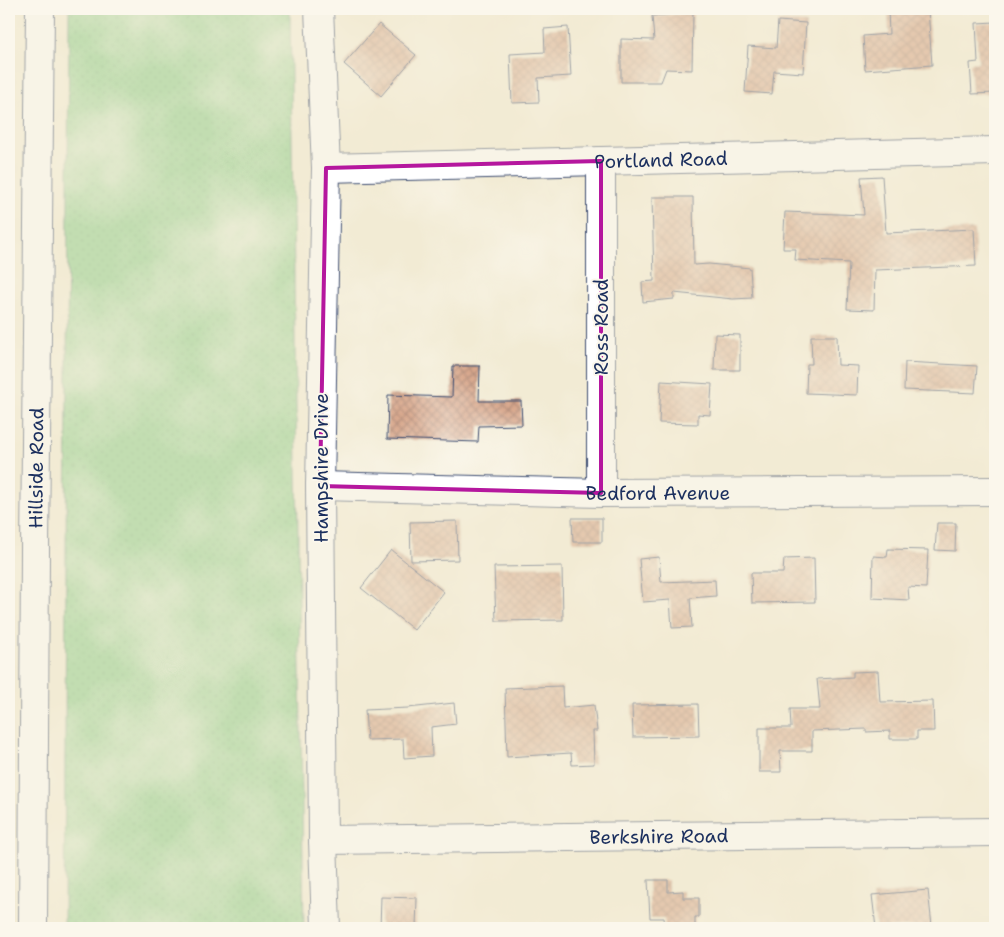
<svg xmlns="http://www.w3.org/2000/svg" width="1004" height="937" viewBox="0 0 1004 937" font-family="'Shantell Sans',sans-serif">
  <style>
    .grass { fill: url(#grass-dots); stroke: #527e73 }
    .building { fill: url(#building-cross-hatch) }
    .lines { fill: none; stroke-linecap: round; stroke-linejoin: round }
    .minor-casing { stroke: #3b4b70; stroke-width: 30 }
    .secondary-casing { stroke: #3b4b70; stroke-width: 30 }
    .minor { stroke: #fff; stroke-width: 28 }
    .secondary { stroke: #fff; stroke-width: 28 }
    .marked { fill: none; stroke: #b5179e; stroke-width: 4; stroke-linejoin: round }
    .labels { text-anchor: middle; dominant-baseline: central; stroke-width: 4; stroke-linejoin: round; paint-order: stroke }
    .street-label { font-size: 19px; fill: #1b2f5e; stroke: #fbf7ec }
  </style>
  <defs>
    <pattern id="grass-dots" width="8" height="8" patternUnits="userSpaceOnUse" patternTransform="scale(1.25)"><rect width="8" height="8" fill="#88cd88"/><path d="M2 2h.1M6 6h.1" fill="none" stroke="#75b078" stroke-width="1.8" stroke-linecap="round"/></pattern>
    <pattern id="building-cross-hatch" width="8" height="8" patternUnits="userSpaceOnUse" patternTransform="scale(1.25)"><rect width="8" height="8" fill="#d49f82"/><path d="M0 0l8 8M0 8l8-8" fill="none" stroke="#ab826e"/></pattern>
  </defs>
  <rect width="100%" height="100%" fill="#fbf7ec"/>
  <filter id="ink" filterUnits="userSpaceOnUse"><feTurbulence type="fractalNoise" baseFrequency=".02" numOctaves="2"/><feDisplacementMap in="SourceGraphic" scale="10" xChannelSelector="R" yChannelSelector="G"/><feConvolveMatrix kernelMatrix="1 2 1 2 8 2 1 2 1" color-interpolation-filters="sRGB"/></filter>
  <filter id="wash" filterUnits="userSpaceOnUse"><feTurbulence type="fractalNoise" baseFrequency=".0096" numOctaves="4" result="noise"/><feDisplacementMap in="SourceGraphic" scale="20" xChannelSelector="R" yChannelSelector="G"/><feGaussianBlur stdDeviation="1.12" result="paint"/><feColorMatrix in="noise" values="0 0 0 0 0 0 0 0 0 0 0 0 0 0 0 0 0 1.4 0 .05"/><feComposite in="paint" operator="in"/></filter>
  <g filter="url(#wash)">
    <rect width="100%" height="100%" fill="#f2ebd4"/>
    <path class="grass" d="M 69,9 L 290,9 L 304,928 L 64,928 Z"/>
    <g id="blocks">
      <path class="building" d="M 888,9 L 928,9 L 932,65 L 865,70 L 863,36 L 889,34 Z
        M 693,13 L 692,70 L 666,69 L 661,82 L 621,82 L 621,39 L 654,40 L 652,16 Z
        M 778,21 L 806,23 L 803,73 L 774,71 L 772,94 L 745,92 L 748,46 L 776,48 Z
        M 995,22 L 995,93 L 972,94 L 970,63 L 978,62 L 976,23 Z
        M 379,24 L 416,55 L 381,96 L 344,64 Z
        M 568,27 L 571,76 L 538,78 L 539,102 L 512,103 L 510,54 L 545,52 L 544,29 Z
        M 882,176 L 886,233 L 974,229 L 976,266 L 875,270 L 874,310 L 847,309 L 849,263 L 795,260 L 796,249 L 783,249 L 785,212 L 864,215 L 861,177 Z
        M 652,197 L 693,197 L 694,265 L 709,264 L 750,268 L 752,298 L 733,299 L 674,293 L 674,299 L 643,302 L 642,282 L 654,281 Z
        M 715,334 L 740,335 L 740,370 L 714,370 Z
        M 811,336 L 837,336 L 838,365 L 858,366 L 857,395 L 806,393 L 807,364 L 812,364 Z
        M 905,362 L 977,366 L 975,393 L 904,390 Z
        M 453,366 L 480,366 L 479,401 L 521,401 L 522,425 L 479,426 L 478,442 L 387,439 L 388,395 L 452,397 Z
        M 661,381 L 712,384 L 710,415 L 698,414 L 698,424 L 659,423 Z
        M 572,518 L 602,518 L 602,542 L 573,542 Z
        M 457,521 L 458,560 L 411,561 L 410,522 Z
        M 937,523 L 956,523 L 955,551 L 935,550 Z
        M 888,549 L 928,550 L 926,588 L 908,587 L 909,600 L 872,598 L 873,556 L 887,557 Z
        M 391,550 L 444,592 L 414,630 L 361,588 Z
        M 659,557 L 661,582 L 715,580 L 716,596 L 690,598 L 692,627 L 672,628 L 670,600 L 643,602 L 639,559 Z
        M 814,558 L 815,602 L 752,603 L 751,573 L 783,573 L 784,559 Z
        M 562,566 L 563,620 L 496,621 L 494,567 Z
        M 878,671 L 880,702 L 933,701 L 934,731 L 917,731 L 917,739 L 890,739 L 890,731 L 866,732 L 866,729 L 812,731 L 812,751 L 780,751 L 781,772 L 759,772 L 759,728 L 791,728 L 790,709 L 820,709 L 817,679 L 853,677 L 853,672 Z
        M 562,686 L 563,708 L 594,705 L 597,731 L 593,731 L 594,764 L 572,765 L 571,753 L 507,757 L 505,688 Z
        M 454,703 L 456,724 L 431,727 L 432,756 L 404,758 L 403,739 L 367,740 L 365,710 L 408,708 Z
        M 698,704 L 699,736 L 633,737 L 632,705 Z
        M 648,880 L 668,880 L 668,892 L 683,891 L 683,898 L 699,898 L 699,917 L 695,917 L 695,928 L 665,928 L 664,918 L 650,918 Z
        M 928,890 L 932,926 L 876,928 L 872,895 Z
        M 381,897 L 417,898 L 416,928 L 380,928 Z"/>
    </g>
  </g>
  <g filter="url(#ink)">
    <use href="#blocks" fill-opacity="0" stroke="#3b4b70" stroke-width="1"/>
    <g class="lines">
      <g class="minor-casing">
        <g id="minor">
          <path d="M 319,9 L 326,168 L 320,486 L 323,840 L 326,928"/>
          <path d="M 601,161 L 601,493"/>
          <path id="s1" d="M 326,168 L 995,151"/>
          <path id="s2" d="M 320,486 L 601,493 L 995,491"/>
          <path id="s3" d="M 323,840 L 995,832"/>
        </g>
      </g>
      <g class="secondary-casing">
        <g id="secondary">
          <path id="s4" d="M 33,928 L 35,552 L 40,9"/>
        </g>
      </g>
      <use href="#minor" class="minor"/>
      <use href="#secondary" class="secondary"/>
    </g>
  </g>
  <path d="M0 0H1004V937H0ZM 601,161 L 601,493 L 320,486 L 326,168 Z" fill="#f2ebd4" fill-opacity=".55" fill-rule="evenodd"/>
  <path class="marked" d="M 601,161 L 601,493 L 320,486 L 326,168 Z"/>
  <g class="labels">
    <g class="street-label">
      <text stroke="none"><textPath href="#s1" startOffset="335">Portland Road</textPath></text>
      <text transform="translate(601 327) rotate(-90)">Ross Road</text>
      <text stroke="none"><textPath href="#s4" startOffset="460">Hillside Road</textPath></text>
      <text transform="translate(321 468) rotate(-90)">Hampshire Drive</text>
      <text stroke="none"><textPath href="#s2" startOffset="338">Bedford Avenue</textPath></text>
      <text stroke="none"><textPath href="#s3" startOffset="336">Berkshire Road</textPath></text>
    </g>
  </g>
  <rect width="1004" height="937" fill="none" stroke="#fbf7ec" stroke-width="30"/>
</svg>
